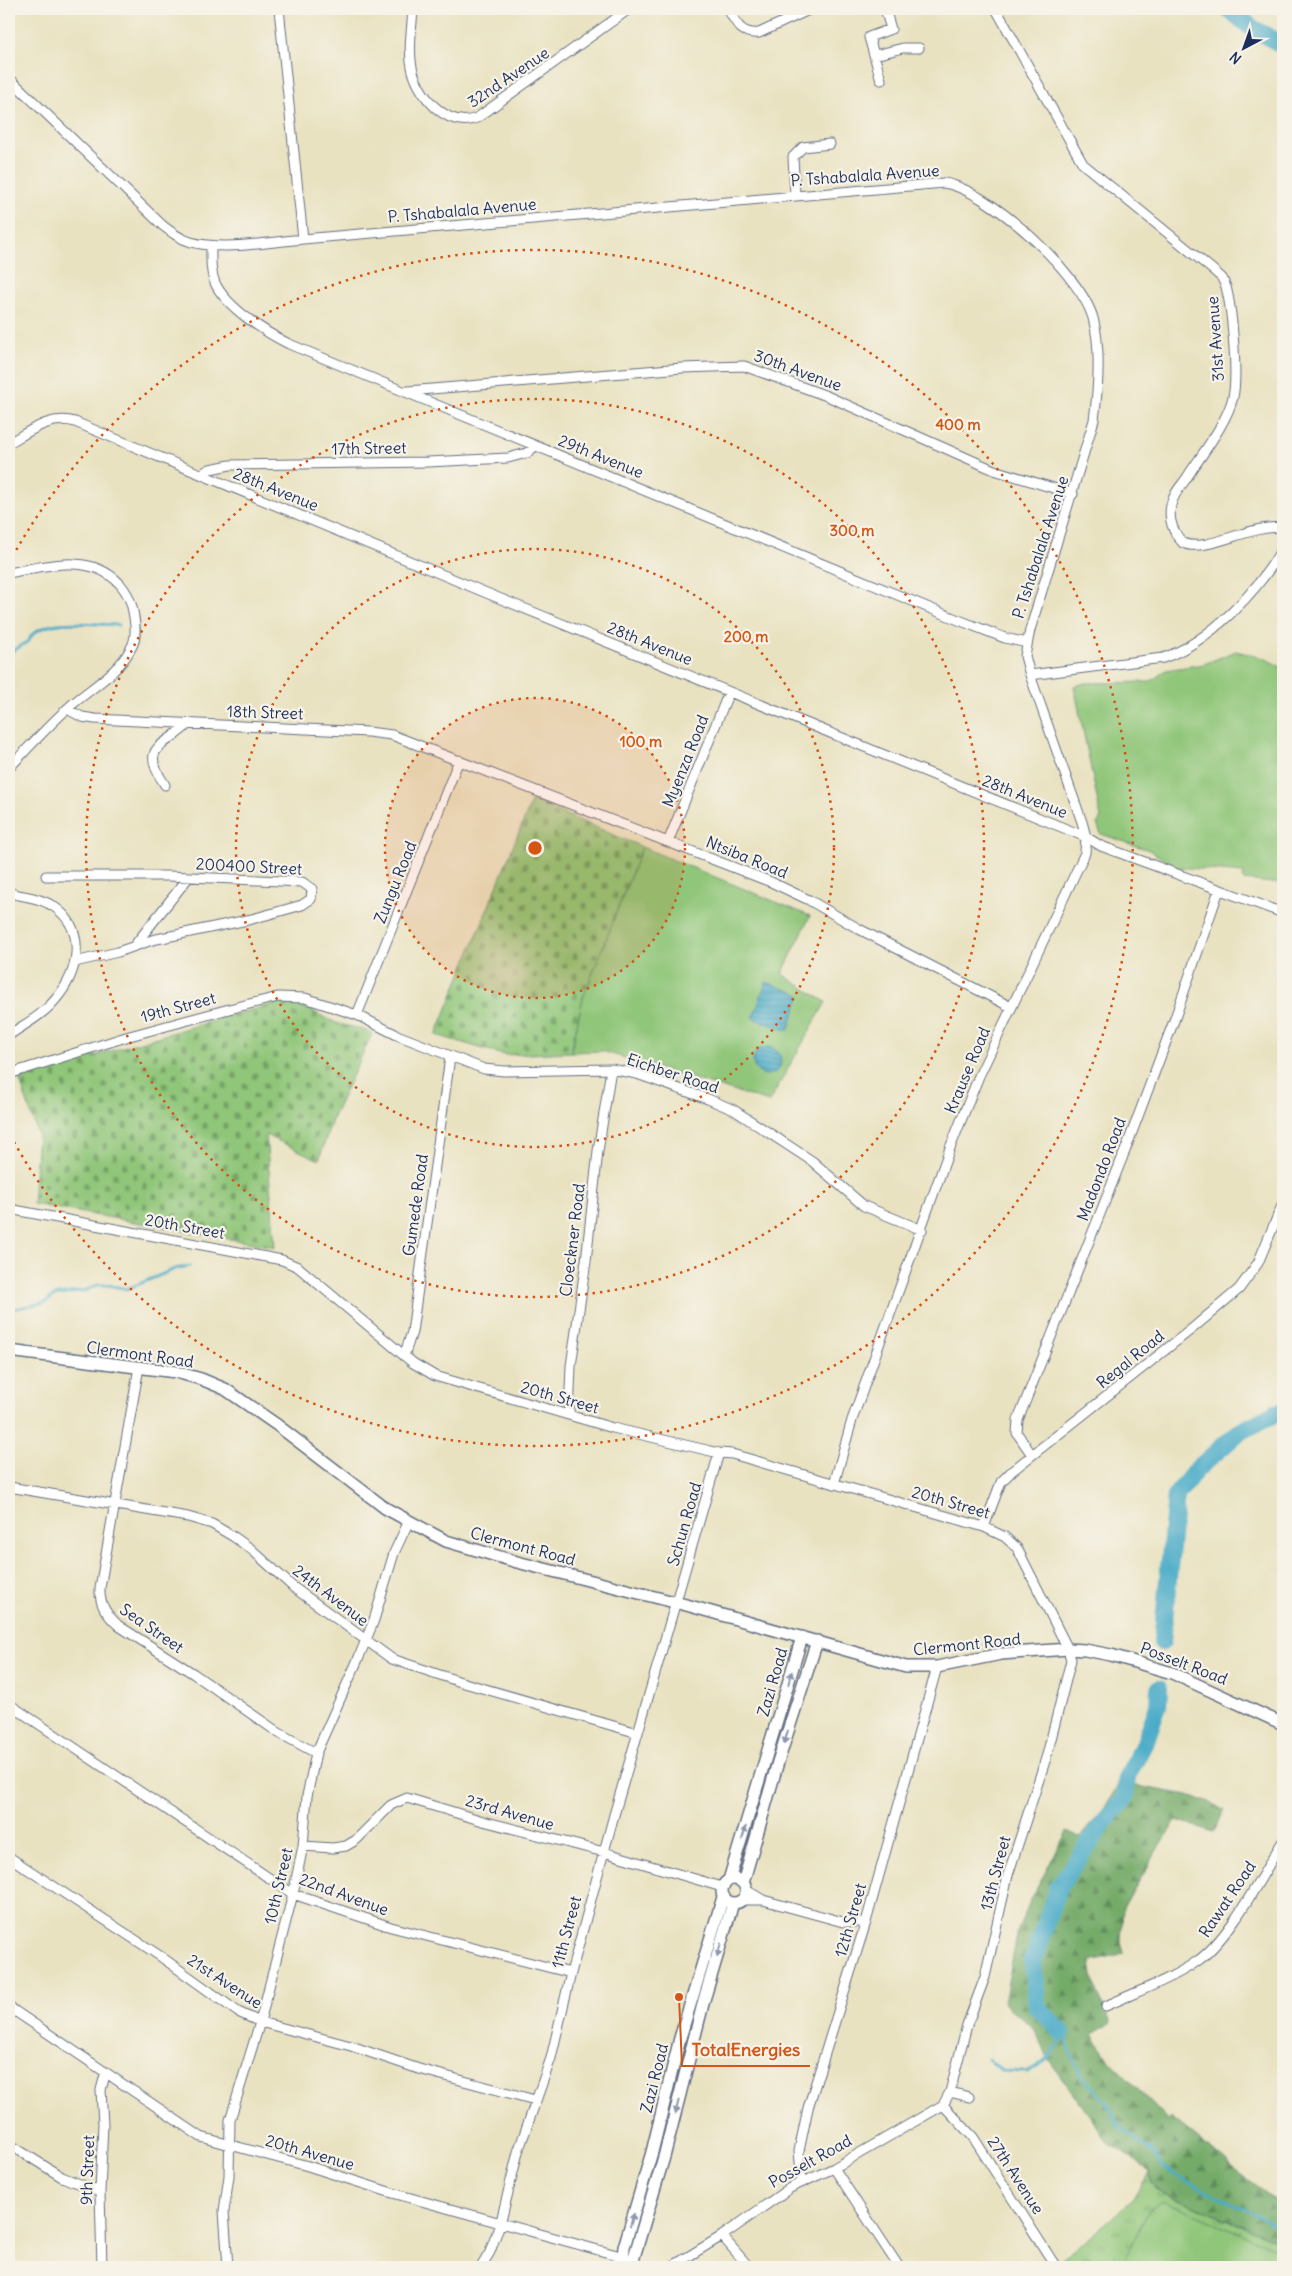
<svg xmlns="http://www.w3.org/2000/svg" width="1292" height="2276" viewBox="0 0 1292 2276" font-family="Delius,sans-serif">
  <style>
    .grass { fill: url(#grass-tufts); stroke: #567a6c }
    .forest { fill: url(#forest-firs); stroke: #486d64 }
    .cemetery { fill: url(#cemetery-stones); stroke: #567a6c }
    .pitch { fill: #90c679; stroke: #567a6c }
    .water { fill: url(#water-rules); stroke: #326d93 }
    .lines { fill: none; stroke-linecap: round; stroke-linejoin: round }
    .stream { stroke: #49abc8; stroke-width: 3 }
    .river { stroke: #49abc8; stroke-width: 18 }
    .minor-casing { stroke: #636e81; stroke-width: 11 }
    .tertiary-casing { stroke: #636e81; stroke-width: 14 }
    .minor { stroke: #fff; stroke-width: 9 }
    .tertiary { stroke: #fff; stroke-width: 11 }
    .oneway { fill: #8d97ae }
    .ring { fill: none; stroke: #d45514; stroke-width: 2.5; stroke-dasharray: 2.5 5 }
    .labels { text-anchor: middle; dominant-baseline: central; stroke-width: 4.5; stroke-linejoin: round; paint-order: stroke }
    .street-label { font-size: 16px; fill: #1b2f5e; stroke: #f7f3e8 }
    .centre { fill: #d45514; stroke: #f7f3e8; stroke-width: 2.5 }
    .ring-label { font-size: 15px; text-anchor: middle; font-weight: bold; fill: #d45514; stroke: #f7f3e8; stroke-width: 4.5; stroke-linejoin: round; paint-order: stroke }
    .leader { fill: none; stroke: #d45514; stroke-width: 2 }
    .callout-dot { fill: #d45514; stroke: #f7f3e8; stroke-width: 2 }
    .callout-label { font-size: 18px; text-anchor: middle; font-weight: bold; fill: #d45514; stroke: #f7f3e8; stroke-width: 4.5; stroke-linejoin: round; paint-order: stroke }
  </style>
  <defs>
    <pattern id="grass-tufts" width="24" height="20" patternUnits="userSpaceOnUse" patternTransform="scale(1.25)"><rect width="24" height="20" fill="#90c679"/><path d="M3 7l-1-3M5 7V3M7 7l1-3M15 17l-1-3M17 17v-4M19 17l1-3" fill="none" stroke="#75a166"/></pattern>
    <pattern id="forest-firs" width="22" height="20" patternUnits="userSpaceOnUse" patternTransform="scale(1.25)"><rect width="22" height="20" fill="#74ab69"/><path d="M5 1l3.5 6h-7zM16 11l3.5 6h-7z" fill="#5e8c5a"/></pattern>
    <pattern id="cemetery-stones" width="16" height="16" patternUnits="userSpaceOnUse" patternTransform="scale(1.25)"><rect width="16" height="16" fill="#90c679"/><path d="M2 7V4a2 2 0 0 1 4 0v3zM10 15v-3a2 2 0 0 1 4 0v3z" fill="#75a166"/></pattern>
    <pattern id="water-rules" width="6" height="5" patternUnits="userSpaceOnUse" patternTransform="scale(1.25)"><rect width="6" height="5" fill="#49abc8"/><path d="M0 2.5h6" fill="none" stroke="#3c8ca6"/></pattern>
  </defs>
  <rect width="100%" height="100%" fill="#f7f3e8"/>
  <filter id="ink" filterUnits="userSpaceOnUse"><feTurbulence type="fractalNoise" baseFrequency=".02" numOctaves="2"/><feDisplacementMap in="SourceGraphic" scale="10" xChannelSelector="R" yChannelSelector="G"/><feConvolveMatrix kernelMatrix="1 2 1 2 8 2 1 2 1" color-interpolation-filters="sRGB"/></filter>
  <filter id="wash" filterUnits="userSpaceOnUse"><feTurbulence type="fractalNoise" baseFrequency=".0096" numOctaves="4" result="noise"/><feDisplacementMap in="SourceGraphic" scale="20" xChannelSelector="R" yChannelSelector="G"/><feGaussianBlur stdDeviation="1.12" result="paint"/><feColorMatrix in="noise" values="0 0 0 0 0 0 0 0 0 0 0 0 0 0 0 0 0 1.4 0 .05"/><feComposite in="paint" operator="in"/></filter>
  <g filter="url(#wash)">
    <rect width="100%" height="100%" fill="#e9e2c1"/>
    <path class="grass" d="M 1150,2172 L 1152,2183 L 1157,2190 L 1283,2243 L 1283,2267 L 1057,2267 L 1055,2263 L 1086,2240 L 1131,2201 Z"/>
    <path class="forest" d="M 1119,1783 L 1189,1795 L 1225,1809 L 1214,1832 L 1176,1820 L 1123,1908 L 1121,1941 L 1124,1953 L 1091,1961 L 1095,1987 L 1111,2023 L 1093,2034 L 1109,2060 L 1168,2120 L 1171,2117 L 1217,2154 C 1224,2157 1229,2159 1230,2167 L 1283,2205 L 1283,2243 L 1157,2190 L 1152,2183 L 1150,2171 L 1110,2144 L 1049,2060 L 1034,2028 L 1009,2009 L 1004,2002 L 1018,1930 L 1030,1901 L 1067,1831 L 1080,1837 L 1104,1809 Z"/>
    <path class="cemetery" d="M 532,800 L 642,847 L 583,998 L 571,1052 L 504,1055 L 436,1035 Z
      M 293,1002 L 338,1024 L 363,1029 L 372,1034 L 333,1117 L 319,1160 L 266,1135 L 275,1247 L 33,1204 L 38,1135 L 19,1078 L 228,1016 L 279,1003 Z"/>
    <path class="pitch" d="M 1236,651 L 1264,658 L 1283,668 L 1283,884 L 1243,880 L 1244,873 L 1176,867 L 1149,850 L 1101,834 L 1097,824 L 1101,818 L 1074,686 L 1086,683 L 1150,682 L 1166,670 L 1204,664 Z
      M 642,847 L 810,916 L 782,974 L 826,1002 L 769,1102 L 602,1051 L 571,1052 L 583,998 Z
      M 1161,2202 L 1167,2202 L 1279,2250 L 1283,2253 L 1283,2267 L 1120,2267 L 1149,2210 Z"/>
    <path class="water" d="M 766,982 L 801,995 L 788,1031 L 753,1018 Z
      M753 1061a14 14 0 1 1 28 0a14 14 0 1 1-28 0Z"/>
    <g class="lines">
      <path class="stream" d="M 9,653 C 15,649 24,645 29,640 C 31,638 31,635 33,634 C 51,617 96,625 118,625
        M 9,1310 L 46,1302 L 54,1296 L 87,1290 L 97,1285 L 108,1285 L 127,1289 L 175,1269 L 190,1266
        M 1062,2032 L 1081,2075 L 1107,2103 L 1118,2126 L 1151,2151 L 1161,2165 L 1173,2175 L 1254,2213 L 1283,2231
        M 988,2059 L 1002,2071 L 1027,2072 C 1042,2064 1059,2051 1062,2033"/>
      <path class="river" d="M 1229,9 L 1252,28 L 1283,45
        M 1162,1642 L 1176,1495 L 1196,1470 L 1238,1433 L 1276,1413 L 1283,1412
        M 1062,2032 L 1037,2007 L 1033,1961 L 1058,1887 L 1105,1821 L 1125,1798 L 1127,1777 L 1146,1740 L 1158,1706 L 1159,1689"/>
    </g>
  </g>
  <g filter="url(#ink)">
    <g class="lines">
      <g class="minor-casing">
        <path id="minor" d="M 279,9 L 303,239
          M 413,9 C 412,27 408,49 412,67 C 417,94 447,130 477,118 L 629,9
          M 728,9 C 736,23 741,35 759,33 L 811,9
          M 996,9 L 1083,164 L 1213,270 L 1222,278 L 1226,287 C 1232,309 1238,375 1233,397 C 1227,423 1201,455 1186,479 C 1180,487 1173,495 1171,505 C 1168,519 1173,533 1183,543 C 1205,554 1252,523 1283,528
          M 875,55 L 903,48 L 919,48
          M 9,78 L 162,225 C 171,232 180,239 191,242 C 224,251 269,242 303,239 L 944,183 C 989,190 1080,273 1093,318 C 1101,347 1098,390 1094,420 L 1030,630 L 1025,656 L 1030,675 L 1082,822 L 1086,837 L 1085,853 L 979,1076 L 950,1148 L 852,1420 L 834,1484
          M 881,80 L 869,37 L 891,29 L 885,9
          M 795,195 L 793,157 L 803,147 L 830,144
          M 211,246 C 211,258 210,273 216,285 C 228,308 266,333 289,344 L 956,619 L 1005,638 L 1027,643
          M 408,391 L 682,368 L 744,366 L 827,396 L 994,470 L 1073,494
          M 9,443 C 30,431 50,415 75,422 L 501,599 L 1086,837 L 1101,846 L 1283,913
          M 201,474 L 210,469 L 230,465 L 428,462 L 508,458 L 527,453 L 535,446
          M 9,573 C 45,566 91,552 120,584 C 126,591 130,598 132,607 C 135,620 138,637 131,648 C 118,674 89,689 68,708 C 47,727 28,748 9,768
          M 1030,675 L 1163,658 C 1210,642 1260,589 1283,547
          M 67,709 L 82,717 L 95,719 L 368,732 L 392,735 L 771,882 L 809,900 L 859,929 L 1011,1007
          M 165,785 C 138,745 164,748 188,724
          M 668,842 L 729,692
          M 46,876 L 168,876 L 302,882 L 312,889 L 311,899 L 302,905 L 252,919 L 152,940 L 118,952 L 75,962
          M 9,893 C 24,896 40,898 53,906 C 88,929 79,973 55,1000 C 43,1015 25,1024 9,1035
          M 134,946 L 188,878
          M 357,1015 L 459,760
          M 9,1074 L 126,1037 L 229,1009 L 278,997 L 305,998 L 357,1015 L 397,1035 L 484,1069 L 504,1071 L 611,1069 L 637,1074 L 708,1099 L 734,1110 L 812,1161 L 864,1206 L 922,1230
          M 9,1209 L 282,1260 L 298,1267 L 413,1363 L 435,1376 L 613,1428 L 719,1453 L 732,1454 L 984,1527 L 1005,1537 L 1017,1548 L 1068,1649 L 1071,1660 L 1047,1755 L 1008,1875 L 985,1977 L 967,2025 L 950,2092 L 943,2105 L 834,2168 L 790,2188 L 722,2236 L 671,2267
          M 404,1356 L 412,1332 L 450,1057
          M 139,1367 L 100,1588 C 99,1605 107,1615 119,1626 L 194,1674 L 279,1733 L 316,1753
          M 569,1414 L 571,1366 L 586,1261 L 598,1151 L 611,1069
          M 1032,1455 L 1017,1433 L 1018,1420 L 1125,1151 L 1175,1018 L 1219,890
          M 9,1487 L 188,1517 L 212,1524 L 234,1537 L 251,1549 L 293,1587 L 392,1659 L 461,1682 L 638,1733
          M 984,1527 L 1001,1482 L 1012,1471 L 1193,1328 L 1239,1289 L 1258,1263 L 1283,1203
          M 9,1704 L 293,1894 L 391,1927 L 571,1973
          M 303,1846 L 333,1848 L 346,1846 L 356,1840 L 391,1805 L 407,1798 L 483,1821 L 604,1852 L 722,1887
          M 9,1857 L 160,1956 L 238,2012 L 260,2022 L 351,2046 L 419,2069 L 535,2100
          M 746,1890 L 763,1900 L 843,1922 L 866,1922
          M 742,1900 L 762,1900
          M 1106,2006 C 1136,1992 1170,1980 1196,1962 C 1230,1939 1261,1876 1283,1841
          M 9,2007 L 201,2137 L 308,2166 L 389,2192 L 598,2250 L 617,2255 L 627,2263
          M 950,2092 L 969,2097
          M 943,2105 L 973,2137 L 1056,2267
          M 9,2144 L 62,2177 L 100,2192
          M 834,2168 L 899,2267
          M 802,2182 L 799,2151 L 808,2108 L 866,1922 L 937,1667
          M 722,2236 L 749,2267
          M 102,2267 L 100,2192 L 103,2124 L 101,2090 L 105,2075
          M 228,2267 L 224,2211 L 229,2176 L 230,2120 L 260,2022 L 293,1894 L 303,1846 L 307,1796 L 316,1753 L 359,1657 L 374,1620 L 394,1553 L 408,1523
          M 481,2267 L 490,2252 L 501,2221 L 518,2152 L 551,2058 L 571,1973 L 614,1815 L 719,1453"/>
      </g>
      <g class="tertiary-casing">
        <path id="tertiary" d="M 9,1351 L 176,1372 L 201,1379 L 225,1389 L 277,1425 L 385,1508 L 446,1541 L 517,1562 L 690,1606 L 906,1667 L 937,1667 L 1001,1654 L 1068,1649 L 1085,1650 L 1111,1655 L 1172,1673 L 1283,1724
          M722 1891a12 12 0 1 1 24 0a12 12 0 1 1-24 0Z
          M 729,1880 L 802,1637
          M 743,1883 L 778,1762 L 817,1641
          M 622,2267 L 624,2247 L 652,2152 L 680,2038 L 723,1897
          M 631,2267 L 664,2157 L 704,2000 L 733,1903"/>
      </g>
      <use href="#minor" class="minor"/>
      <use href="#tertiary" class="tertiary"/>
    </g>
    <defs><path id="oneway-solid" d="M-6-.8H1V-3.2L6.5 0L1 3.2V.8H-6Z" transform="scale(1.25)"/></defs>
    <g class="oneway">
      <use href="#oneway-solid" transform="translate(790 1678) rotate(-74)"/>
      <use href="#oneway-solid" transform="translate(786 1737) rotate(107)"/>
      <use href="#oneway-solid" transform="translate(744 1833) rotate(-74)"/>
      <use href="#oneway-solid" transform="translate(719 1950) rotate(106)"/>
      <use href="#oneway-solid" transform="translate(677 2107) rotate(104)"/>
      <use href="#oneway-solid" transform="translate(632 2220) rotate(-73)"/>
    </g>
  </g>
  <circle cx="535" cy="848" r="150" fill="#d45514" fill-opacity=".12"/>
  <g class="ring">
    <circle cx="535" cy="848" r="150"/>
    <circle cx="535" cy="848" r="299"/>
    <circle cx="535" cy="848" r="449"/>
    <path d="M9 563A598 598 0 1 1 9 1133"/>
  </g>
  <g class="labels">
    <g class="street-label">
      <text transform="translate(508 77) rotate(-34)">32nd Avenue</text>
      <text transform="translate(865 175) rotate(-4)">P. Tshabalala Avenue</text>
      <text transform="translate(462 210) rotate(-5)">P. Tshabalala Avenue</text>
      <text transform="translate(1215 339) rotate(-94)">31st Avenue</text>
      <text transform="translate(798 370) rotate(20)">30th Avenue</text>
      <text transform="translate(369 448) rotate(-1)">17th Street</text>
      <text transform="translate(601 456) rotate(22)">29th Avenue</text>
      <text transform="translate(276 489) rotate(22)">28th Avenue</text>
      <text transform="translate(1040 547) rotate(-72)">P. Tshabalala Avenue</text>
      <text transform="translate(650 643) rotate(22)">28th Avenue</text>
      <text transform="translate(265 712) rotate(2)">18th Street</text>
      <text transform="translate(685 761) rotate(-68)">Myenza Road</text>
      <text transform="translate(1025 796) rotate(22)">28th Avenue</text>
      <text transform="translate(747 857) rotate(22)">Ntsiba Road</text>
      <text transform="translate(249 866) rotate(3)">200400 Street</text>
      <text transform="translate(395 882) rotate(-68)">Zungu Road</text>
      <text transform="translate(178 1007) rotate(-15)">19th Street</text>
      <text transform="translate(967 1070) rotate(-67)">Krause Road</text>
      <text transform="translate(673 1073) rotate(18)">Eichber Road</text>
      <text transform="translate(1101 1169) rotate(-69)">Madondo Road</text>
      <text transform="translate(415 1205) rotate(-82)">Gumede Road</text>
      <text transform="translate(185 1226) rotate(10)">20th Street</text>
      <text transform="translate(572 1240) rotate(-83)">Cloeckner Road</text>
      <text transform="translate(140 1354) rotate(8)">Clermont Road</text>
      <text transform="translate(1130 1359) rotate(-39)">Regal Road</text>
      <text transform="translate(560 1397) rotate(16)">20th Street</text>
      <text transform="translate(951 1502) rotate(16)">20th Street</text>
      <text transform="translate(684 1524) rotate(-74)">Schun Road</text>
      <text transform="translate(523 1546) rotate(15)">Clermont Road</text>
      <text transform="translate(331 1595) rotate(37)">24th Avenue</text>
      <text transform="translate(152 1628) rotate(35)">Sea Street</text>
      <text transform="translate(967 1644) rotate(-6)">Clermont Road</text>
      <text transform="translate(1184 1663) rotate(21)">Posselt Road</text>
      <text transform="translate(772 1682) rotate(-74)">Zazi Road</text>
      <text transform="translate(510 1812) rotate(16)">23rd Avenue</text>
      <text transform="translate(995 1873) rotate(-75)">13th Street</text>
      <text transform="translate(278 1886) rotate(-77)">10th Street</text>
      <text transform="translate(344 1894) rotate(20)">22nd Avenue</text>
      <text transform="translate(1227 1899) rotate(-56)">Rawat Road</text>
      <text transform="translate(850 1920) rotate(-74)">12th Street</text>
      <text transform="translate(566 1932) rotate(-75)">11th Street</text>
      <text transform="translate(225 1981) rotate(33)">21st Avenue</text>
      <text transform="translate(654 2078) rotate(-76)">Zazi Road</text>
      <text transform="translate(310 2152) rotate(16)">20th Avenue</text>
      <text transform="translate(810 2161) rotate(-29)">Posselt Road</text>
      <text transform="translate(87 2170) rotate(-88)">9th Street</text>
      <text transform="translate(1016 2175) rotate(57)">27th Avenue</text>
    </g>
  </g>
  <circle cx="535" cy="848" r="8" class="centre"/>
  <g class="ring-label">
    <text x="958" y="430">400 m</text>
    <text x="852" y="536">300 m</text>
    <text x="746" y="642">200 m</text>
    <text x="641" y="747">100 m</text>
  </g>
  <path class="leader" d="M679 1997L682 2066H810"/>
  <circle class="callout-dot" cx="679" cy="1997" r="5"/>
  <g class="callout-label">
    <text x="746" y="2056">TotalEnergies</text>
  </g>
  <rect width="1292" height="2276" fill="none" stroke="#f7f3e8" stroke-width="30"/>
  <g transform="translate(1244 48) rotate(221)" stroke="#f7f3e8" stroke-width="4" paint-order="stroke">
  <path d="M0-4L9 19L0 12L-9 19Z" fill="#1b2f5e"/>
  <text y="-8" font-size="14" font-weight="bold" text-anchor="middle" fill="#1b2f5e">N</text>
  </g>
</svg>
